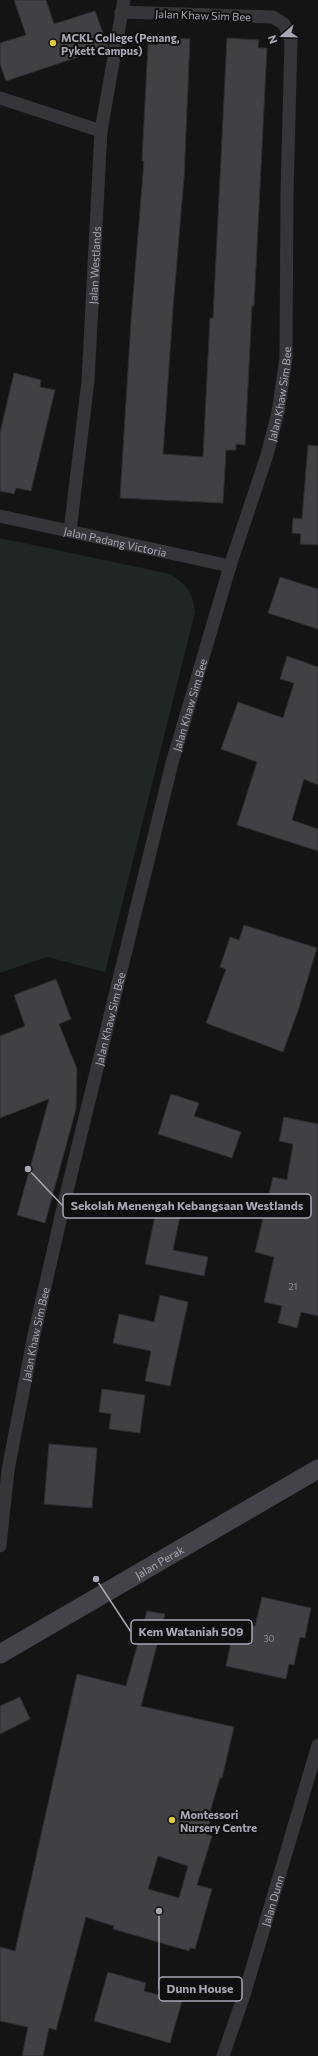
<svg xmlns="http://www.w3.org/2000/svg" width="318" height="2056" viewBox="0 0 318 2056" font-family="Commissioner,sans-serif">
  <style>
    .park { fill: #202722 }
    .building { fill: #414145; stroke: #2e2e31; fill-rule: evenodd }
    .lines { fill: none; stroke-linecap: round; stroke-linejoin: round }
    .street { stroke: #35353a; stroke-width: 13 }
    .secondary { stroke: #434449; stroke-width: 19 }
    .poi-dot { fill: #dcc945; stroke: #0f0f10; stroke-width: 1.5 }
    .labels { text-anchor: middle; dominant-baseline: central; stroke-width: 4; stroke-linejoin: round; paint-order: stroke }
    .number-label { font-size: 9px; fill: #8e8e98 }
    .street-label { font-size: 11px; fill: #a7a8b4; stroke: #0f0f10 }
    .poi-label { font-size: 11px; font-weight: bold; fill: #a7a8b4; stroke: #0f0f10; text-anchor: start }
    .leader { fill: none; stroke: #a7a8b4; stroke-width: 1.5 }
    .callout-dot { fill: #a7a8b4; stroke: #0f0f10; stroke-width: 1.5 }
    .callout { fill: #0f0f10; stroke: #a7a8b4; stroke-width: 1.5 }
    .callout-label { font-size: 12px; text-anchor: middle; font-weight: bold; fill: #a7a8b4 }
  </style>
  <rect width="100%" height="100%" fill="#141415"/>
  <path class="park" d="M 0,538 L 170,574 C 188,586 192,591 195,612 L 105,972 L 47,957 L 0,973 Z"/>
  <path class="building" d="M 14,0 L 46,0 L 54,24 L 95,11 L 108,47 L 6,81 L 0,64 L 0,43 L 26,35 Z
    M 158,37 L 190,39 L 184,178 L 173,308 L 163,454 L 203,457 L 210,318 L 213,318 L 227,38 L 259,40 L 258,48 L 267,48 L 254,306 L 252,306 L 245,445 L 236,444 L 236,450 L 226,450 L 223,503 L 120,498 L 131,321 L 144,161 L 142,161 L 148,44 L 157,45 Z
    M 14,373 L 41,380 L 40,387 L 55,390 L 31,491 L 16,488 L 14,494 L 0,491 L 0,433 Z
    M 308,445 L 318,446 L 318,545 L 300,544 L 301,534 L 292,533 L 293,518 L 302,519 Z
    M 280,577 L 318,589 L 318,629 L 268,613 Z
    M 287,656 L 318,667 L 318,785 L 304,779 L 292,820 L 318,829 L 318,851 L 237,825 L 257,762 L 221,749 L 238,702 L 283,718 L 294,683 L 280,679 Z
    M 244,925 L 317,948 L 298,1011 L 283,1052 L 206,1023 L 226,969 L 220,967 L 230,937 L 239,940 Z
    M 56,979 L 71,1019 L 59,1024 L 77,1069 L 76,1109 L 45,1223 L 17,1215 L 49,1099 L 0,1118 L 0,1036 L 25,1026 L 14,995 Z
    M 171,1094 L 199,1103 L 194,1116 L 241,1132 L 232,1158 L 158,1134 Z
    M 284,1117 L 318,1124 L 318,1316 L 301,1312 L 297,1328 L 278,1323 L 282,1306 L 264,1302 L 274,1257 L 255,1252 L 273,1177 L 287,1180 L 293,1144 L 279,1141 Z
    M 156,1211 L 180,1216 L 173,1250 L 208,1257 L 204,1276 L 145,1264 Z
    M 160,1295 L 188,1302 L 170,1386 L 145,1381 L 151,1351 L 113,1343 L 119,1314 L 154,1322 Z
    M 102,1389 L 145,1395 L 140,1433 L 109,1429 L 111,1414 L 99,1412 Z
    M 49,1444 L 97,1448 L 92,1508 L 44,1504 Z
    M 262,1597 L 311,1608 L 305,1638 L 300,1637 L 294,1665 L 289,1664 L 286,1679 L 226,1666 L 232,1637 L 239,1639 L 242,1623 L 255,1626 Z
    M 147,1611 L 165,1614 L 141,1706 L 234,1727 L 222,1778 L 220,1778 L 210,1812 L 211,1817 L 206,1834 L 212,1836 L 197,1885 L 212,1889 L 195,1949 L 190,1948 L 189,1951 L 113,1929 L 114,1926 L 86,1917 L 56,2030 L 49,2028 L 43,2056 L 22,2056 L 28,2027 L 0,2021 L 0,1947 L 15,1951 L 77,1674 L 126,1686 ZM 158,1856 L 188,1866 L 179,1898 L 148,1889 Z
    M 20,1697 L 30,1719 L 0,1734 L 0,1706 Z
    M 108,1972 L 146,1983 L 144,1991 L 182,2001 L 170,2043 L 94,2021 Z"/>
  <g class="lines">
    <g class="street">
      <path d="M 0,98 L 101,131"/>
      <path id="s1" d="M 0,516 L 230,566"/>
      <path id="s2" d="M 70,531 L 88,381 L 101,131 L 124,0"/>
      <path id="s3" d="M 0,1546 L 8,1470 L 34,1335 L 65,1199 L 172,763 L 230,566 L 267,455 L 278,412 L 286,358 L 287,193 L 291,40 L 284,24 L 273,17 L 121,12"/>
      <path id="s4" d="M 223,2056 L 245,1992 L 318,1745"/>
    </g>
    <path class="secondary" id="s5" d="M 0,1654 L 318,1469"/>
  </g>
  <g class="poi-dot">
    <circle cx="53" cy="43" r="4"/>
    <circle cx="172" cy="1820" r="4"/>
  </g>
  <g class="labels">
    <g class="number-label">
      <text x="293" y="1286">21</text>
      <text x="269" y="1638">30</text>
    </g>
    <g class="street-label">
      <text transform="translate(203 15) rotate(2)">Jalan Khaw Sim Bee</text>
      <text stroke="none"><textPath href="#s2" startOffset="267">Jalan Westlands</textPath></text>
      <text stroke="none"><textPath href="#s3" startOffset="1187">Jalan Khaw Sim Bee</textPath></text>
      <text stroke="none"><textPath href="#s1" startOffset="118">Jalan Padang Victoria</textPath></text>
      <text stroke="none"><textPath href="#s3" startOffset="863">Jalan Khaw Sim Bee</textPath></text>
      <text stroke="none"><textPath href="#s3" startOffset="539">Jalan Khaw Sim Bee</textPath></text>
      <text stroke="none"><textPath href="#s3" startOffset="215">Jalan Khaw Sim Bee</textPath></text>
      <text stroke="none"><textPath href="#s5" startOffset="184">Jalan Perak</textPath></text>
      <text stroke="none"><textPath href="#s4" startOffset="163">Jalan Dunn</textPath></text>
    </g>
    <g class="poi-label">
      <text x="61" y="37">MCKL College (Penang,<tspan x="61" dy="13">Pykett Campus)</tspan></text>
      <text x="180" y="1814">Montessori<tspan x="180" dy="13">Nursery Centre</tspan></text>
    </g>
  </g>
  <path class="leader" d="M28 1169L63 1206M96 1579L131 1632M159 1911L159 1989"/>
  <g class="callout-dot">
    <circle cx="28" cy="1169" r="4"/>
    <circle cx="96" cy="1579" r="4"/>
    <circle cx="159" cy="1911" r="4"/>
  </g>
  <g class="callout">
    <rect x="63" y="1194" width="248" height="24" rx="4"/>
    <rect x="131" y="1620" width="121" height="24" rx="4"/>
    <rect x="159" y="1977" width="83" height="24" rx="4"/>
  </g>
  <g class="callout-label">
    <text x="187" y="1210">Sekolah Menengah Kebangsaan Westlands</text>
    <text x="191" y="1636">Kem Wataniah 509</text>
    <text x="200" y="1993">Dunn House</text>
  </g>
  <g transform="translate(282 36) rotate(250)" stroke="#0f0f10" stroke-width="3" paint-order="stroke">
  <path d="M0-3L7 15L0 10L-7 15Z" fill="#a7a8b4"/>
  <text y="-6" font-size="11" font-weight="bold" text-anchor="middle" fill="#a7a8b4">N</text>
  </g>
</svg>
